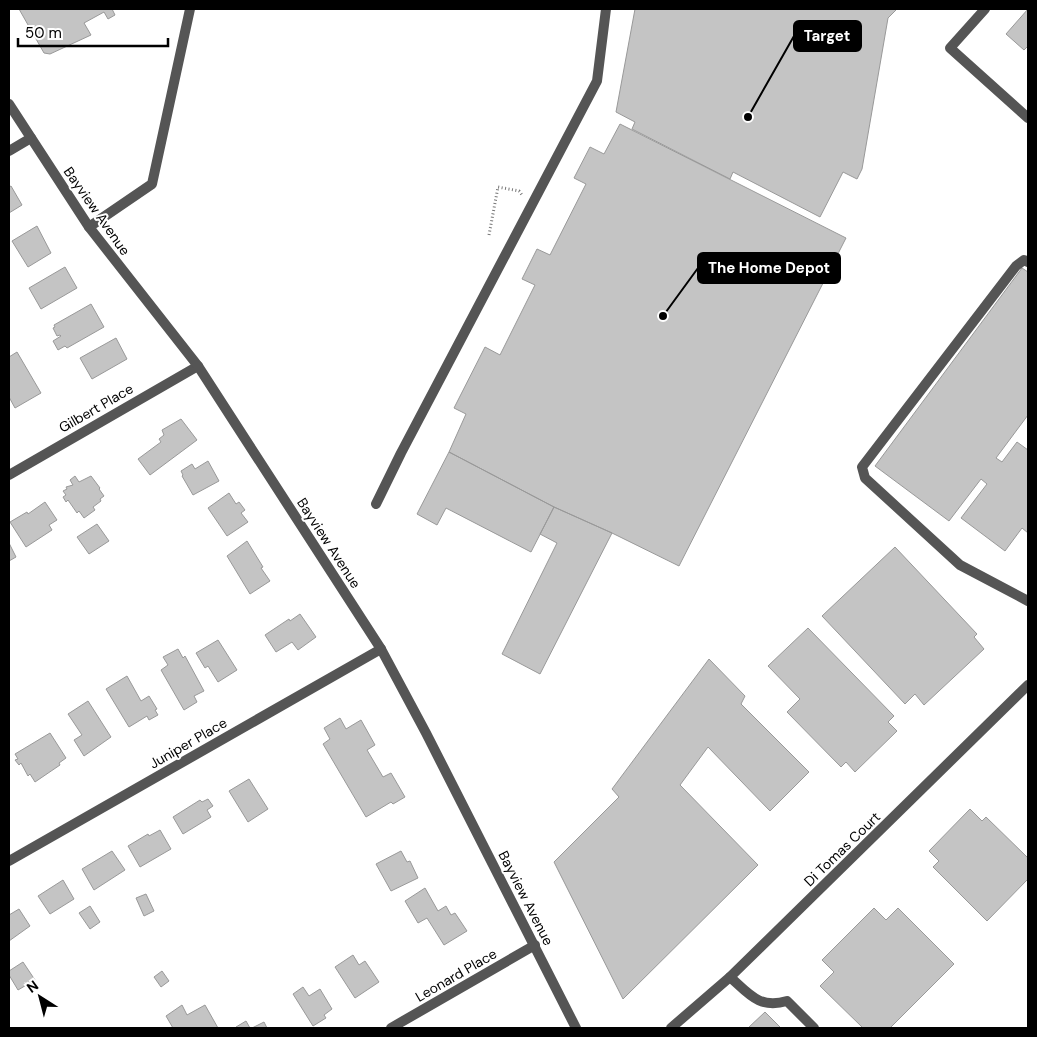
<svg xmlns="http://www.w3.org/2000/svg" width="1037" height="1037" viewBox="0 0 1037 1037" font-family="'DM Sans',sans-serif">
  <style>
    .building { fill: #c4c4c4; stroke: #999 }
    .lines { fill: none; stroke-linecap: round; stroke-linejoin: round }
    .path { stroke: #777; stroke-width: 3; stroke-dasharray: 1 2.5; stroke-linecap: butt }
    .service { stroke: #555; stroke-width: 10 }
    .minor { stroke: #555; stroke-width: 10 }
    .tertiary { stroke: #555; stroke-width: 10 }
    .labels { text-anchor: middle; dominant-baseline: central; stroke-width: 4; stroke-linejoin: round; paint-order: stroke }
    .street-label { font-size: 14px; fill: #000; stroke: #fff }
    .leader { fill: none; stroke: #000; stroke-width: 2 }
    .callout-dot { fill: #000; stroke: #fff; stroke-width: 2 }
    .callout { fill: #000; stroke: #000; stroke-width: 2 }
    .callout-label { font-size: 15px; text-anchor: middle; font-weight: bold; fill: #fff }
  </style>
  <rect width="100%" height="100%" fill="#fff"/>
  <path class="building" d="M 19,9 L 112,9 L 115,15 L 108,19 L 104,12 L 84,23 L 91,35 L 50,54 L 44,53 Z
    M 635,9 L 897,9 L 888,18 L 862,169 L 857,179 L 843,172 L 820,217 L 733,172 L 730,179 L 632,129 L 635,122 L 616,112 Z
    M 1028,9 L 1028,46 L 1024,50 L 1006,34 Z
    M 620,124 L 846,238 L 679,566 L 612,533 L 554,507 L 449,452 L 466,414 L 454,408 L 485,347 L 500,355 L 535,285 L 522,279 L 537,249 L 550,255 L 586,184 L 574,178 L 590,147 L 604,154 Z
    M 11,186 L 22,205 L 9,213 L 9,187 Z
    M 37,226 L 51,253 L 28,267 L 12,241 Z
    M 65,267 L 77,288 L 41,309 L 29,288 Z
    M 1022,268 L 1028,272 L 1028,415 L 996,458 L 1002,462 L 1017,442 L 1028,450 L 1028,533 L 1022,528 L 1005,551 L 961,518 L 987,484 L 981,479 L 949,521 L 875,466 Z
    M 91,304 L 104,327 L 67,348 L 65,346 L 58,350 L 53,341 L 61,336 L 60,335 L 57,336 L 53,328 L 55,327 L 54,325 Z
    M 116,338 L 127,359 L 92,379 L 80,358 Z
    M 17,352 L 41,393 L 15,408 L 9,397 L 9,357 Z
    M 181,419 L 197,440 L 150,475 L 138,459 L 161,442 L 159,439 L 164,435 L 162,430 Z
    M 449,452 L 554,507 L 531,552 L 446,508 L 437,525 L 417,514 Z
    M 208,461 L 219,481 L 193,495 L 182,476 L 183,475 L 181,471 L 192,464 L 195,469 Z
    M 75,476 L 79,482 L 91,476 L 100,488 L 99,489 L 104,496 L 100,499 L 101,501 L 93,507 L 95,510 L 84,518 L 79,511 L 77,513 L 68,500 L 66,502 L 63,497 L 66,495 L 63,491 L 67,489 L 66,487 L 73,485 L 70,480 Z
    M 229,493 L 236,504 L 239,502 L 245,510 L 241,513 L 248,522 L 227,536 L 208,508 Z
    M 45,502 L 57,520 L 49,525 L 52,530 L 26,547 L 10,522 L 27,512 L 28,514 Z
    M 554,507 L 612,533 L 540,674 L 502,654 L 557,543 L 540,534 Z
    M 97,524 L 109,541 L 89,554 L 77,537 Z
    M 247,541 L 263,567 L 261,568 L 270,581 L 250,594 L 227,556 Z
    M 9,543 L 16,557 L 9,561 Z
    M 895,547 L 977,634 L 974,637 L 984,649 L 924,705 L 915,694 L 905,704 L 822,616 Z
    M 300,614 L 316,637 L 298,650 L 292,642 L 276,652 L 265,635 L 289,619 L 290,621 Z
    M 808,628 L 894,716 L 888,722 L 897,731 L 855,772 L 846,762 L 841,767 L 787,712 L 800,699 L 768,666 Z
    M 218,640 L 237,670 L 218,682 L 208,666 L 205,668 L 196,653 Z
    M 178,649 L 183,658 L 185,656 L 204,691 L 194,696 L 197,702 L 184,710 L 161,670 L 168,665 L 163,657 Z
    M 709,659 L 745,696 L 741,704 L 809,772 L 770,811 L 708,747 L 680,785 L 758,865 L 623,999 L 554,862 L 619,797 L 612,789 Z
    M 127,676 L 141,701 L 149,696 L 157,709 L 155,710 L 158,715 L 149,720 L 147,716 L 129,727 L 106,689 Z
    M 88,701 L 111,737 L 84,756 L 74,740 L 82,735 L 68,714 Z
    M 340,718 L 346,729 L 361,720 L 375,745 L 367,750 L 383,777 L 391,773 L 405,797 L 393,804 L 391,802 L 366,817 L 323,744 L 330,739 L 324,728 Z
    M 50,733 L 66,758 L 59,763 L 60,765 L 35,782 L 30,774 L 28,776 L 21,763 L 19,765 L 15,760 L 18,759 L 15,754 Z
    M 249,779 L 268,809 L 248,822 L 229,791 Z
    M 208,799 L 213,806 L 207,810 L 211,817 L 183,834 L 173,817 L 200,800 L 202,802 Z
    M 970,809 L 982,821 L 986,817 L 1028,858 L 1028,879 L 987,921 L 933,867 L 939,861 L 929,851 Z
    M 160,830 L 171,849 L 140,867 L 128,846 L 148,834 L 149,836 Z
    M 112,851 L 125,870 L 94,890 L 82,869 Z
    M 401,851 L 407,862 L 410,861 L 418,878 L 391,891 L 376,864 Z
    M 63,880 L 74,899 L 50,914 L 38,896 Z
    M 425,888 L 438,911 L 446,906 L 451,915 L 455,913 L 467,931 L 444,945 L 427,918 L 418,923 L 405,901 Z
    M 146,894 L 154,911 L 144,916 L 136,898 Z
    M 90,906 L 100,922 L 90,929 L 79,913 Z
    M 874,908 L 886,920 L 898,908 L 954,964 L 890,1028 L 863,1028 L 820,986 L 834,972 L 822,960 Z
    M 19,909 L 30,926 L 9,941 L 9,915 Z
    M 353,955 L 359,965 L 365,961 L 379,982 L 355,998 L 335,967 Z
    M 23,962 L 35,980 L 18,990 L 9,975 L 9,971 Z
    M 162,971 L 169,981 L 161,987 L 154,977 Z
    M 303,987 L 309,996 L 320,989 L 332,1009 L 324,1015 L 326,1018 L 313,1026 L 293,994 Z
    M 182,1005 L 187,1015 L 205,1005 L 218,1028 L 173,1028 L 166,1016 Z
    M 765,1012 L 781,1028 L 748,1028 Z
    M 246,1021 L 250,1028 L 237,1028 L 236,1027 Z
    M 264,1022 L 267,1028 L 252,1028 Z"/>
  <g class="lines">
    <path class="path" d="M 489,235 L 498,187 L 519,191 L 522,195"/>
    <path class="service" d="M 9,151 L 31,138
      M 89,227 L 152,184 L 190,9
      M 1028,262 L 1024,260 L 1016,266 L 862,467 L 865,478 L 960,565 L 1028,601
      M 376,504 L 401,453 L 597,81 L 606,9
      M 730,977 C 749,994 759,1009 787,1001 L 814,1028"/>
    <path class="minor" d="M 985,9 L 950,48 L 1028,118
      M 9,475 L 198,366
      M 9,861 L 381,649
      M 391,1028 L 535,945
      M 671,1028 L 730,977 L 1028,685"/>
    <path class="tertiary" d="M 9,104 L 89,227 L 198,366 L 381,649 L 426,733 L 576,1028"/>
  </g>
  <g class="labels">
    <g class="street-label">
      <text transform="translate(97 211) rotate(55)">Bayview Avenue</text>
      <text transform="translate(96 408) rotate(-30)">Gilbert Place</text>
      <text transform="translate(329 543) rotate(57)">Bayview Avenue</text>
      <text transform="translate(188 743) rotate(-30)">Juniper Place</text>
      <text transform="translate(842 849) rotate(-44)">Di Tomas Court</text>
      <text transform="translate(526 898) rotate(63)">Bayview Avenue</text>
      <text transform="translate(456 975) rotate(-30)">Leonard Place</text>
    </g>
  </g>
  <path class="leader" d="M748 117L794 36M663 316L698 268"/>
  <g class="callout-dot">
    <circle cx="748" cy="117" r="5"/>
    <circle cx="663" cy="316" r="5"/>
  </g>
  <g class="callout">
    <rect x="794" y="21" width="67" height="30" rx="5"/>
    <rect x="698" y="253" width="142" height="30" rx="5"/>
  </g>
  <g class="callout-label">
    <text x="827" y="41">Target</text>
    <text x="769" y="273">The Home Depot</text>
  </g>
  <rect width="1037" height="1037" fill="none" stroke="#000000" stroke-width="20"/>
  <g transform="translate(40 997) rotate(324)" stroke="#ffffff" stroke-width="4" paint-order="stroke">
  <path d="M0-4L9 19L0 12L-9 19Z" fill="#000000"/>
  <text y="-8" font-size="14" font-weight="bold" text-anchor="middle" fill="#000000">N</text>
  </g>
  <path d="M18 38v8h150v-8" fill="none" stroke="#000000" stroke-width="2.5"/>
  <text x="25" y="38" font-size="15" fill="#000000" stroke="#ffffff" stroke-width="4" paint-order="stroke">50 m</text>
</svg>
